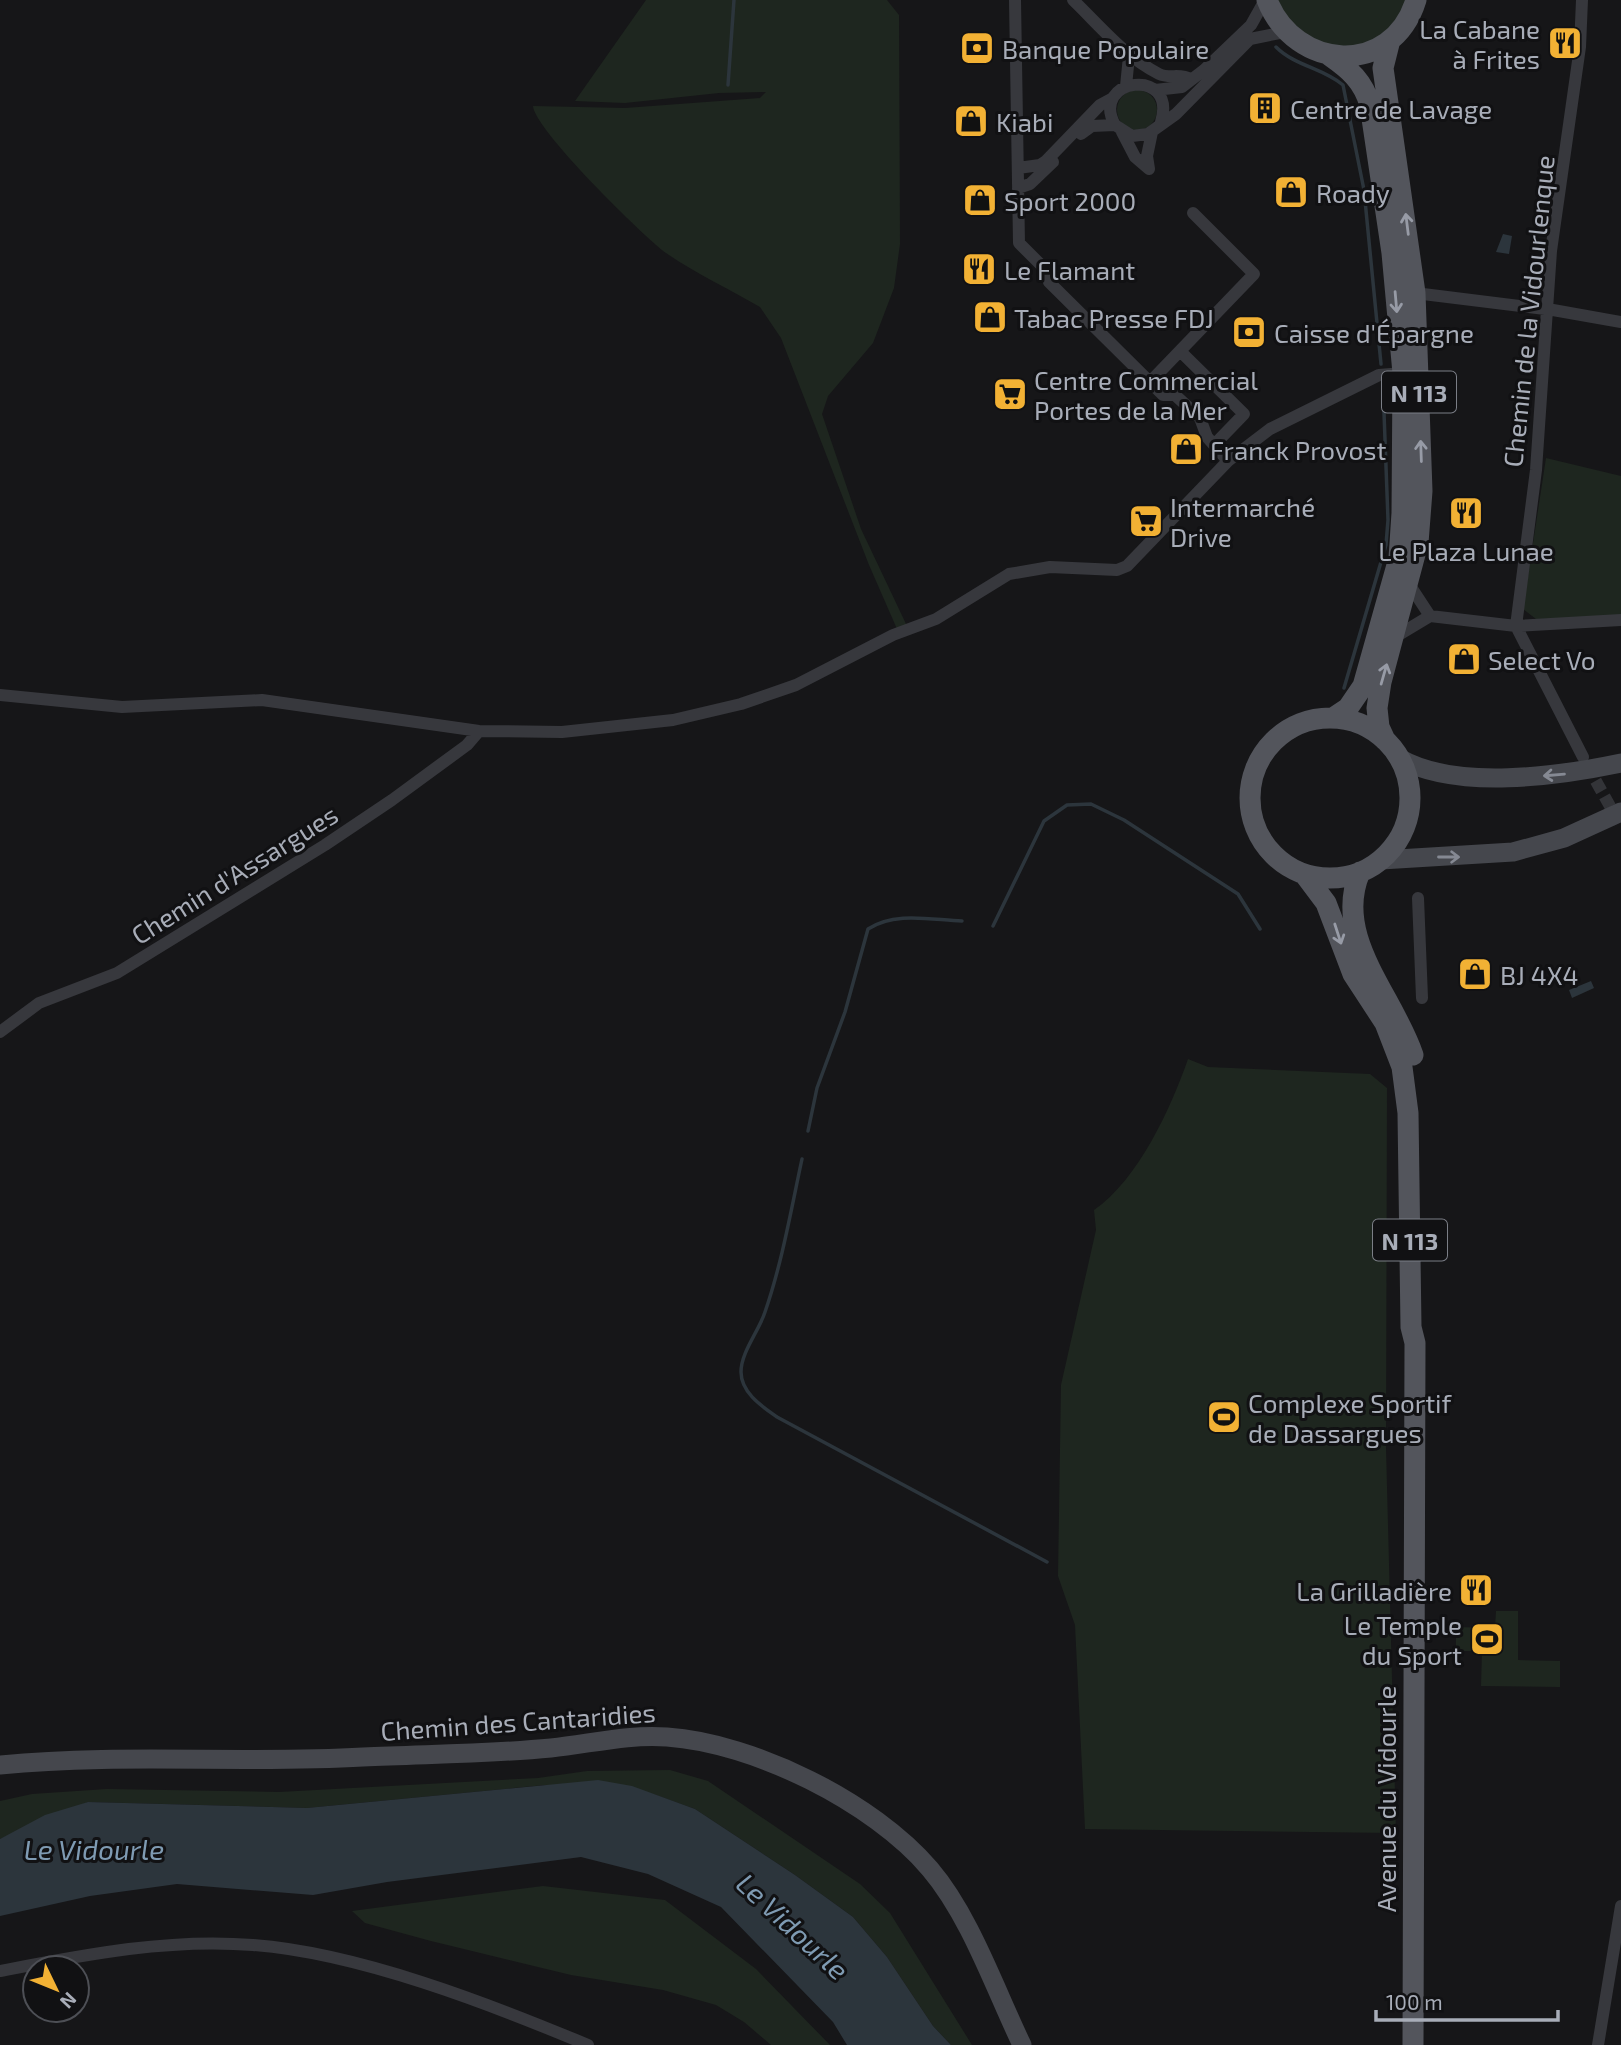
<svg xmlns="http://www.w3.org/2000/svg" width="1621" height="2045" viewBox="0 0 1621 2045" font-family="'Exo 2',sans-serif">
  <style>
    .green { fill: #1e261f }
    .water { fill: #2c353c }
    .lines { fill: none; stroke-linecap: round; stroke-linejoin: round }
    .stream { stroke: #2c353c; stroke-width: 3.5 }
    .street-tunnel { stroke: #333438; stroke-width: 12; stroke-dasharray: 12 6; stroke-linecap: butt }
    .street { stroke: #37383d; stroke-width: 12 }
    .secondary { stroke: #45474d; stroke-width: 19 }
    .primary { stroke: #53555c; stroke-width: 21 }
    .oneway { stroke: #979ba6 }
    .oneway2 { stroke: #858993 }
    .labels { text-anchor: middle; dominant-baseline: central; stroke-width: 6; stroke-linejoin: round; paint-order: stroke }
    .shield { fill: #111113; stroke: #7b7e86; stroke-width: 2 }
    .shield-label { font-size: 24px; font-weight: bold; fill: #a8adb8 }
    .poi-label { font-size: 26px; fill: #a8adb8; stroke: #111113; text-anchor: start }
    .street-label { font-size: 26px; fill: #a8adb8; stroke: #111113 }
    .water-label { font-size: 28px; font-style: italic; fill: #7f9bb3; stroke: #111113 }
  </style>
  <rect width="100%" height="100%" fill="#161618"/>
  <path class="green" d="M 646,0 L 887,0 L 899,15 L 900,244 L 894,288 L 873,343 L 828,396 L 822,414 L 861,529 L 907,626 L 897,629 L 869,565 L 781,338 L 760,307 C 729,289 695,273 666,253 C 644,237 534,129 533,106 L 625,108 L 760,98 L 766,92 L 719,93 L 625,103 L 575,101 Z
    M 1276,0 L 1408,0 C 1389,36 1363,58 1321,43 C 1314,40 1302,38 1297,32 C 1289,23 1282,10 1276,0 Z
    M1117 110a20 20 0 1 1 40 0a20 20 0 1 1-40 0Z
    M 1546,458 L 1621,476 L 1621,618 L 1536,619 L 1523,609 Z
    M 1188,1059 L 1208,1067 L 1370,1074 L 1387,1088 L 1386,1448 L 1396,1833 L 1085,1829 L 1075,1625 L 1058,1576 L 1061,1385 L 1096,1230 L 1094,1210 C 1138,1180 1171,1108 1188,1059 Z
    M 1496,1611 L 1518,1611 L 1518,1660 L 1560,1661 L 1560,1687 L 1481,1686 L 1482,1651 L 1456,1651 L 1456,1627 L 1495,1628 Z
    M 670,1770 L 708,1781 L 860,1884 L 890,1913 L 972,2045 L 951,2045 L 933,2026 L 887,1957 L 853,1917 L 795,1875 L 695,1809 L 653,1794 L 545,1785 L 307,1808 L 88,1802 L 0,1839 L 0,1801 L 32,1794 L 107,1789 L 279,1792 L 538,1778 L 587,1771 Z
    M 543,1886 L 665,1900 L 756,1969 L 830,2045 L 771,2045 L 744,2022 L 716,2005 L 663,1990 L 571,1975 L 431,1941 L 365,1923 L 352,1911 Z"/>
  <path class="water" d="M 1503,234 L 1512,236 L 1509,254 L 1496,252 Z
    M 1591,981 L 1594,988 L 1572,998 L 1569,990 Z
    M 598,1780 L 632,1786 L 695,1809 L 795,1875 L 853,1917 L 887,1957 L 933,2026 L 951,2045 L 847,2045 L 833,2022 L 721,1907 L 648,1874 L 581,1857 L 387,1882 L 313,1895 L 177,1884 L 90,1896 L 0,1916 L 0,1839 L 45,1815 L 88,1802 L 307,1808 Z"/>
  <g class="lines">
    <path class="stream" d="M 1276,47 C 1295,66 1323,68 1343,85 L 1364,190 L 1381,364
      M 728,85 L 734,0
      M 1344,688 L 1386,545 L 1388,520 L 1383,386
      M 993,926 L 1044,821 L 1067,805 L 1091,804 L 1124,820 L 1238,894 L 1260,929
      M 808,1131 L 817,1088 L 845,1012 L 868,929 C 895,911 932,920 962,921
      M 802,1159 C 791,1210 782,1263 765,1312 C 759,1331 741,1352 741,1372 C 741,1393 763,1407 777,1417 L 1047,1562"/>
    <path class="street-tunnel" d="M 1587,765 L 1621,826"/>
    <path class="street" d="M 1015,0 L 1019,243 L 1046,270 L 1049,282 L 1163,395 L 1175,395 L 1200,418 L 1207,437 L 1228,461
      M 1073,0 C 1100,26 1125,57 1159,74 C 1169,79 1181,73 1190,79
      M 1126,86 L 1129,56
      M 1155,90 L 1182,87 L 1204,70 L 1251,25 L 1265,0
      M 1161,122 C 1178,66 1089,78 1115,125 L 1132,136 L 1148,134 L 1176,114 L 1250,39 L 1285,32
      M 1122,132 L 1135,157 L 1149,169
      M 1081,134 L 1092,126 L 1115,125
      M 1018,168 L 1040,165 L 1046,161 L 1100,105 L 1113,98
      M 1149,169 L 1147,156 L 1152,132
      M 1018,188 L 1030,184 L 1053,162
      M 1415,293 L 1553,310 L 1621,322
      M 1180,351 L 1244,414 L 1215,444
      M 1150,382 L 1254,274 L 1193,213
      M 1409,584 L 1430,616
      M 1516,626 L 1536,470 L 1551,251 L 1580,47 L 1582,0
      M 1516,626 L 1583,757
      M 1395,637 L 1430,616 L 1516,626 L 1621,620
      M 0,695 L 122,707 L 262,700 L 479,731 L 562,732 L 673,720 L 741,704 L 796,685 L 893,635 L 936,619 L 1009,574 L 1050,567 L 1117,570 L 1127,566 L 1228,461 L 1270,429 L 1379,375 L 1403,373
      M 1418,898 L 1422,998
      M 0,1032 L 39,1003 L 117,973 L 325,845 L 392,800 L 467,745 L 479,731
      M 0,1971 C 83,1955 168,1938 253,1945 C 359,1953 490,2004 588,2045
      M 1598,2045 L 1621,1906"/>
    <path class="secondary" d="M 1399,758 C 1456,791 1559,776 1621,763
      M 1381,860 L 1513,852 L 1564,838 L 1621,812
      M 0,1765 C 121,1753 242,1764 363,1757 C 426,1754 489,1754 551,1748 C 590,1744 628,1734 667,1737 C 754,1743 873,1802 930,1869 C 970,1916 995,1989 1022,2045"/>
    <path class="primary" d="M 1267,0 C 1295,71 1392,78 1416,0
      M 1330,56 C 1350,70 1363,81 1370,105 L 1392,253 L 1403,373 L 1402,513 L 1399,558 L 1363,686 L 1348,708 L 1333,718
      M1250 798a80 80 0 1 1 160 0a80 80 0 1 1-160 0Z
      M 1385,740 L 1379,727 L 1377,708 L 1381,682 L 1418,543 L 1422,491 L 1415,293 L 1383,68 L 1390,40
      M 1360,872 C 1332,937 1393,995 1413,1055
      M 1305,875 L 1326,903 L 1353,974 L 1385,1023 L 1402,1067 L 1408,1113 L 1411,1327 L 1415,1343 L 1413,2045"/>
  </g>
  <defs><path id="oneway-shaft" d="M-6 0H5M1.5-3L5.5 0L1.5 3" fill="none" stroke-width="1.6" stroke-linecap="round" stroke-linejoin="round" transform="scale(1.75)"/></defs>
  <g class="oneway">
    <use href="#oneway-shaft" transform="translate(1407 224) rotate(-97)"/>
    <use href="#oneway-shaft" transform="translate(1396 302) rotate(85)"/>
    <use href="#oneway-shaft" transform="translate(1421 451) rotate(-92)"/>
    <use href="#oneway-shaft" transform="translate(1384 674) rotate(-74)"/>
    <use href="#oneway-shaft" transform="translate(1338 934) rotate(72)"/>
  </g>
  <g class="oneway2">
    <use href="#oneway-shaft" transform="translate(1554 775) rotate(175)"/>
    <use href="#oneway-shaft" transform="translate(1449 857)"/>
  </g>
  <defs>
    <g id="restaurant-square" transform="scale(1.75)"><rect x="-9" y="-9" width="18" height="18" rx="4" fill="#f2b134" stroke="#111113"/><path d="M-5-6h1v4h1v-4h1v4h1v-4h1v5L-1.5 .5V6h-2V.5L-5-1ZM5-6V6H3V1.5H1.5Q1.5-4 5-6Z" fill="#111"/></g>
    <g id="bank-square" transform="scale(1.75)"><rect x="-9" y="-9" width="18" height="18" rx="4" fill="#f2b134" stroke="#111113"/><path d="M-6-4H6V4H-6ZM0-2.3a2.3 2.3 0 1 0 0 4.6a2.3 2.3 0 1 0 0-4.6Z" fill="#111"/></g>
    <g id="building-square" transform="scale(1.75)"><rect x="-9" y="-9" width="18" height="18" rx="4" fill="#f2b134" stroke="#111113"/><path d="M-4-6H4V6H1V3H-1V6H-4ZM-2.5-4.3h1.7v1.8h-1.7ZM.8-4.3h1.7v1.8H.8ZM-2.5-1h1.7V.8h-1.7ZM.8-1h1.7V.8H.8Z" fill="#111"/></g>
    <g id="shop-square" transform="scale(1.75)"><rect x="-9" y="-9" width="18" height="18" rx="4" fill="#f2b134" stroke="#111113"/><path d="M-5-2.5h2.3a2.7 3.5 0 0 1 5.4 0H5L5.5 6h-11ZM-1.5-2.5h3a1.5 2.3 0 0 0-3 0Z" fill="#111"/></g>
    <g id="supermarket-square" transform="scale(1.75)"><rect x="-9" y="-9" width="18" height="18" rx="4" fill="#f2b134" stroke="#111113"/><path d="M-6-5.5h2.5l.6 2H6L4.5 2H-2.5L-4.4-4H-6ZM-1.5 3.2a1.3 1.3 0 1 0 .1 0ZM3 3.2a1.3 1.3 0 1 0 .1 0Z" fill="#111"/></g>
    <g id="stadium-square" transform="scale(1.75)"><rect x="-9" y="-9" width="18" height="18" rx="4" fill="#f2b134" stroke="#111113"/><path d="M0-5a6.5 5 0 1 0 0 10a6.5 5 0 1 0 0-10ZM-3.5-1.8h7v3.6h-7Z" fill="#111"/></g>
  </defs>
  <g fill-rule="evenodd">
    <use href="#restaurant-square" x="1565" y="43"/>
    <use href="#bank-square" x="977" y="48"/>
    <use href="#building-square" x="1265" y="108"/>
    <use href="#shop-square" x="971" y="121"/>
    <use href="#shop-square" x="1291" y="192"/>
    <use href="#shop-square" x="980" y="200"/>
    <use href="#restaurant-square" x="979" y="269"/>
    <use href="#shop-square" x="990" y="317"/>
    <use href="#bank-square" x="1249" y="332"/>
    <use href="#supermarket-square" x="1010" y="394"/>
    <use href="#shop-square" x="1186" y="449"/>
    <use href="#restaurant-square" x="1466" y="513"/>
    <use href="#supermarket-square" x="1146" y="521"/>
    <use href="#shop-square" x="1464" y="659"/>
    <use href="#shop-square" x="1475" y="974"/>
    <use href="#stadium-square" x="1224" y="1417"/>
    <use href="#restaurant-square" x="1476" y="1590"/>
    <use href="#stadium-square" x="1487" y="1639"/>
  </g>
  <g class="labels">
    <g class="shield">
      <rect x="1382" y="371.5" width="74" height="41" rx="5"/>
      <rect x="1373" y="1219.5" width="74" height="41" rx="5"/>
    </g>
    <g class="shield-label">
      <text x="1419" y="392">N 113</text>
      <text x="1410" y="1240">N 113</text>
    </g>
    <g class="poi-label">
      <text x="1540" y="28" text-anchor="end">La Cabane<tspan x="1540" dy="30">à Frites</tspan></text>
      <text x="1002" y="48">Banque Populaire</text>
      <text x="1290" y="108">Centre de Lavage</text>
      <text x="996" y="121">Kiabi</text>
      <text x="1316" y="192">Roady</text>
      <text x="1004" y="200">Sport 2000</text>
      <text x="1004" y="269">Le Flamant</text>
      <text x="1014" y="317">Tabac Presse FDJ</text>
      <text x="1274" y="332">Caisse d'Épargne</text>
      <text x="1034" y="379">Centre Commercial<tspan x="1034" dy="30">Portes de la Mer</tspan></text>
      <text x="1210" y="449">Franck Provost</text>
      <text x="1170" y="506">Intermarché<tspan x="1170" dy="30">Drive</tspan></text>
      <text x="1466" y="550" text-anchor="middle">Le Plaza Lunae</text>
      <text x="1488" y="659">Select Vo</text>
      <text x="1500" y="974">BJ 4X4</text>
      <text x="1248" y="1402">Complexe Sportif<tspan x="1248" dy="30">de Dassargues</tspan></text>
      <text x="1452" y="1590" text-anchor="end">La Grilladière</text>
      <text x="1462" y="1624" text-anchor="end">Le Temple<tspan x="1462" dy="30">du Sport</tspan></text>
    </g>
    <g class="street-label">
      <text transform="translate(1528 311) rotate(-84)">Chemin de la Vidourlenque</text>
      <text transform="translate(234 874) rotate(-32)">Chemin d'Assargues</text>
      <text transform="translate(518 1721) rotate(-4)">Chemin des Cantaridies</text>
      <text transform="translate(1385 1799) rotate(-90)">Avenue du Vidourle</text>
    </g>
    <g class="water-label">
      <text x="94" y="1849">Le Vidourle</text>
      <text transform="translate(793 1926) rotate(43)">Le Vidourle</text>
    </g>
  </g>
  <g transform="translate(56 1989) rotate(133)"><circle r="33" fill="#111113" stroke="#4d4f55" stroke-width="2"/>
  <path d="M0-5L12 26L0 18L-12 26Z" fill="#f2b134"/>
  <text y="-10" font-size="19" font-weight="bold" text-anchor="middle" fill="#a8adb8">N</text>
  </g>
  <path d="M1376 2010v10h182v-10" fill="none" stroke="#a8adb8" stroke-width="3.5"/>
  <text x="1386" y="2010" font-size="21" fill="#a8adb8" stroke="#111113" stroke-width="5" paint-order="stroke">100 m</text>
</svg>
